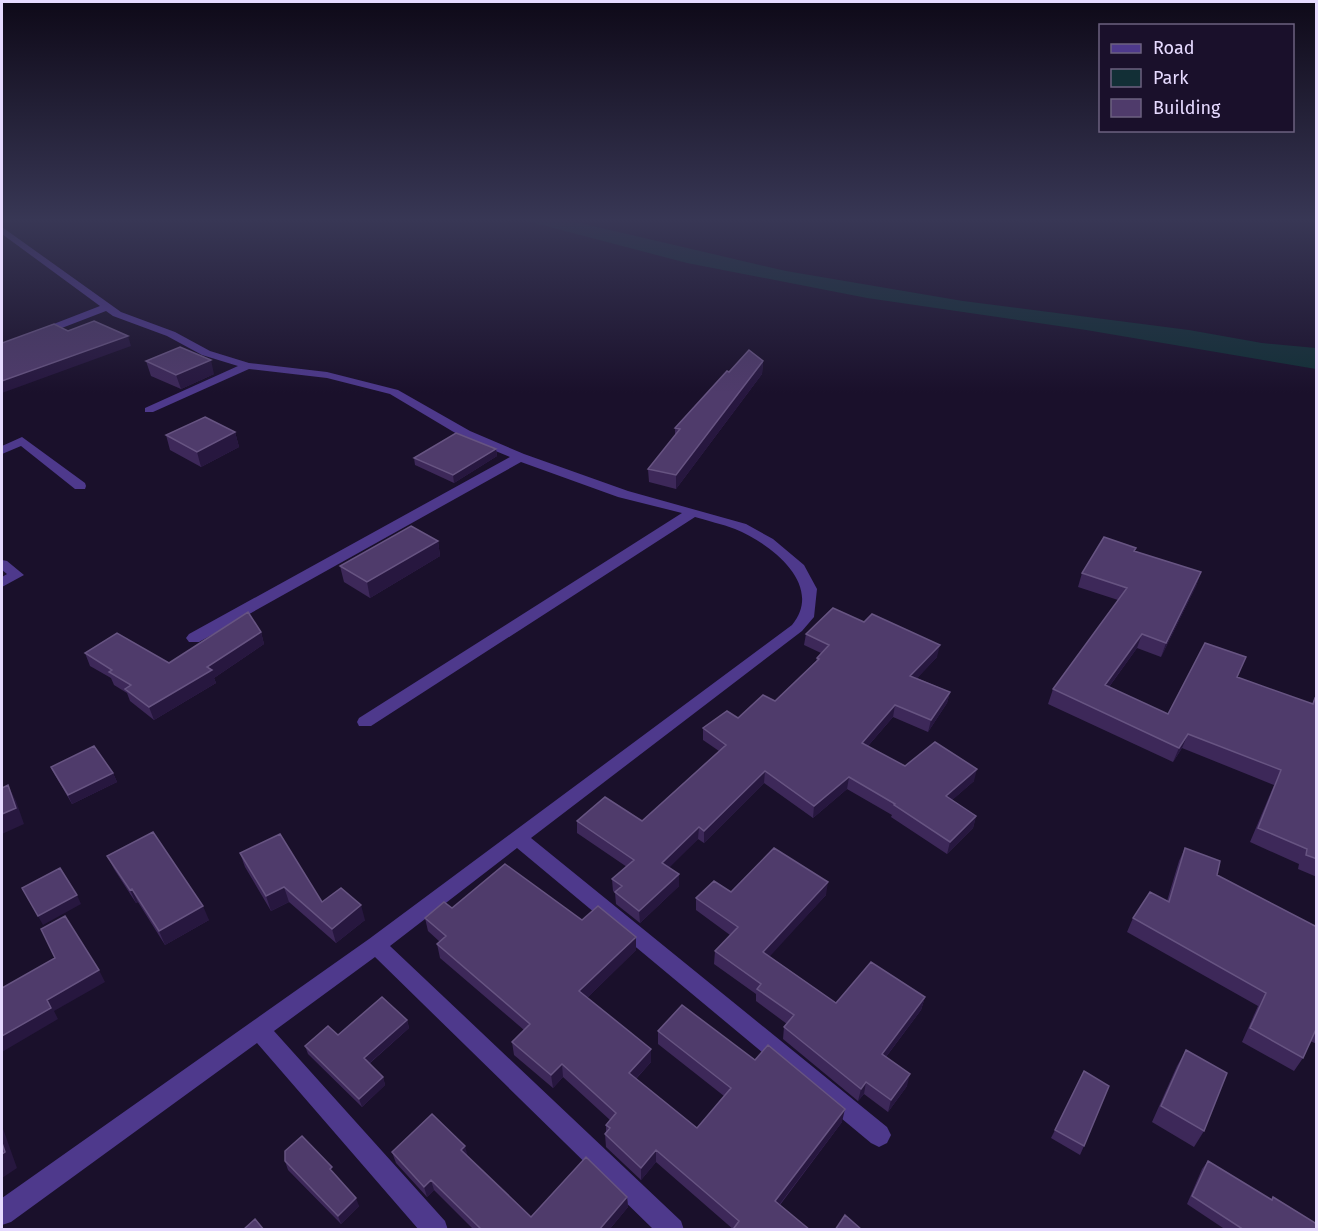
<svg xmlns="http://www.w3.org/2000/svg" width="1318" height="1231" viewBox="0 0 1318 1231" font-family="'Fira Sans',sans-serif">
  <style>
    .green { fill: #122f36 }
    .lines { fill: none; stroke-linecap: round; stroke-linejoin: round }
    .minor { fill: #4e398c; fill-rule: evenodd }
    .wall { fill: #3d2859 }
    .shaded-wall { fill: #27173f }
    .building { fill: #4f3b6b; stroke: #675482; stroke-width: 1.5 }
  </style>
  <rect width="100%" height="100%" fill="#1a102b"/>
  <path class="green" d="M 523,220 L 567,220 L 786,271 L 963,301 L 1189,330 L 1262,343 L 1316,348 L 1316,369 L 1086,330 L 867,298 L 687,263 Z"/>
  <g class="lines">
    <path class="minor" d="M 2,227 L 121,312 L 175,332 L 210,351 L 249,363 L 327,372 L 398,390 L 470,431 L 524,454 L 628,491 L 746,524 L 773,539 L 804,565 L 817,589 L 814,617 L 802,631 L 531,838 L 887,1127 L 891,1135 L 887,1143 L 879,1147 L 871,1143 L 517,848 L 390,946 L 681,1221 L 684,1230 L 654,1230 L 375,957 L 274,1031 L 445,1221 L 448,1230 L 419,1230 L 257,1043 L 11,1222 L 2,1225 L 2,1198 L 369,939 L 792,625 C 825,585 770,543 735,529 C 722,524 708,521 695,517 L 371,726 L 359,726 L 357,722 L 359,718 L 682,513 L 618,497 L 521,462 L 199,642 L 189,642 L 186,638 L 189,634 L 510,457 L 462,437 L 390,394 L 327,378 L 249,369 L 153,412 L 145,412 L 145,408 L 238,366 L 202,355 L 167,336 L 113,316 L 106,311 L 2,351 L 2,344 L 100,306 L 2,234 Z
      M 22,437 L 85,483 L 86,486 L 85,489 L 75,489 L 21,446 L 2,454 L 2,446 Z
      M 2,560 L 7,561 L 24,575 L 2,587 L 2,577 L 7,574 L 2,570 Z"/>
  </g>
  <path class="wall" d="M 146,361 L 214,374 L 181,389 L 151,376 Z
    M 763,361 L 762,374 L 676,489 L 649,482 L 648,469 L 675,436 L 675,428 L 729,372 Z
    M 235,432 L 239,447 L 201,467 L 170,450 L 166,435 Z
    M 496,449 L 497,456 L 454,483 L 415,465 L 414,458 Z
    M 438,541 L 440,556 L 370,598 L 344,582 L 340,566 Z
    M 1135,551 L 1201,572 L 1196,586 L 1161,657 L 1137,648 L 1109,687 L 1168,714 L 1237,677 L 1312,704 L 1315,698 L 1317,699 L 1317,877 L 1298,869 L 1299,864 L 1250,842 L 1274,785 L 1182,748 L 1173,762 L 1048,704 L 1053,689 L 1118,600 L 1078,587 L 1082,573 Z
    M 261,632 L 264,644 L 214,678 L 216,683 L 154,720 L 130,701 L 127,693 L 114,685 L 111,678 L 90,666 L 85,653 L 169,663 Z
    M 806,634 L 937,657 L 917,678 L 950,692 L 947,703 L 928,732 L 893,717 L 868,746 L 905,766 L 974,781 L 952,800 L 976,816 L 973,828 L 947,854 L 891,817 L 892,815 L 847,789 L 813,818 L 764,783 L 704,843 L 698,839 L 669,867 L 679,886 L 640,923 L 616,904 L 615,893 L 613,891 L 612,879 L 627,867 L 577,833 L 577,821 L 642,821 L 719,751 L 703,740 L 703,728 L 738,718 L 775,701 L 816,661 L 817,658 L 821,653 L 804,645 Z
    M 51,767 L 113,773 L 117,782 L 72,804 L 55,775 Z
    M 1185,848 L 1217,875 L 1317,927 L 1317,1044 L 1310,1041 L 1303,1058 L 1294,1071 L 1242,1042 L 1258,1006 L 1127,932 L 1133,918 L 1167,901 L 1179,861 Z
    M 240,853 L 322,902 L 365,920 L 336,943 L 289,902 L 271,911 L 245,867 Z
    M 107,856 L 209,920 L 165,945 L 138,902 L 136,903 L 114,869 Z
    M 731,892 L 826,895 L 769,956 L 836,1003 L 925,997 L 921,1010 L 886,1057 L 907,1086 L 888,1112 L 864,1094 L 858,1101 L 783,1039 L 784,1027 L 787,1024 L 756,1001 L 756,994 L 714,964 L 715,951 L 730,935 L 696,910 L 696,898 Z
    M 452,908 L 582,920 L 636,937 L 636,950 L 587,998 L 651,1049 L 651,1062 L 636,1079 L 697,1128 L 724,1096 L 658,1044 L 658,1031 L 755,1060 L 842,1122 L 780,1205 L 810,1230 L 734,1230 L 656,1162 L 641,1180 L 606,1147 L 605,1134 L 606,1132 L 606,1125 L 610,1120 L 563,1077 L 553,1088 L 514,1055 L 512,1042 L 524,1030 L 440,958 L 437,944 L 440,942 L 428,931 L 425,918 Z
    M 407,1020 L 409,1028 L 369,1064 L 383,1077 L 385,1085 L 362,1107 L 308,1054 L 305,1046 L 338,1035 Z
    M 1186,1050 L 1204,1131 L 1194,1147 L 1152,1122 L 1177,1066 Z
    M 1055,1130 L 1084,1146 L 1080,1155 L 1051,1138 Z
    M 392,1152 L 467,1156 L 531,1217 L 627,1197 L 628,1207 L 609,1230 L 474,1230 L 434,1190 L 427,1197 L 396,1163 Z
    M 285,1161 L 334,1174 L 359,1206 L 341,1224 L 288,1170 Z
    M 1208,1161 L 1271,1200 L 1273,1197 L 1316,1230 L 1226,1230 L 1187,1204 L 1202,1169 Z"/>
  <path class="shaded-wall" d="M 128,336 L 131,346 L 2,393 L 2,381 Z
    M 211,360 L 214,374 L 181,389 L 176,375 Z
    M 763,361 L 762,374 L 676,489 L 676,475 Z
    M 235,432 L 239,447 L 201,467 L 197,452 Z
    M 496,449 L 497,456 L 454,483 L 453,475 Z
    M 438,541 L 440,556 L 370,598 L 367,582 Z
    M 1201,572 L 1196,586 L 1161,657 L 1166,643 Z
    M 261,632 L 264,644 L 214,678 L 216,683 L 154,720 L 149,707 L 207,667 Z
    M 1142,634 L 1137,648 L 1100,699 L 1105,685 Z
    M 940,645 L 937,657 L 908,688 L 910,676 Z
    M 950,692 L 947,703 L 928,732 L 931,720 Z
    M 895,705 L 893,717 L 860,755 L 862,743 Z
    M 1188,734 L 1182,748 L 1173,762 L 1179,748 Z
    M 977,769 L 974,781 L 943,808 L 946,796 Z
    M 765,771 L 764,783 L 704,843 L 704,831 Z
    M 113,773 L 117,782 L 72,804 L 68,795 Z
    M 849,777 L 847,789 L 813,818 L 814,806 Z
    M 8,785 L 16,801 L 24,824 L 2,834 L 2,814 Z
    M 976,816 L 973,828 L 947,854 L 950,842 Z
    M 699,827 L 698,839 L 662,875 L 662,863 Z
    M 679,874 L 679,886 L 640,923 L 639,911 Z
    M 828,882 L 826,895 L 762,965 L 763,952 Z
    M 284,887 L 289,902 L 271,911 L 266,896 Z
    M 132,889 L 138,902 L 136,903 L 130,890 Z
    M 77,895 L 81,904 L 43,925 L 38,916 Z
    M 361,905 L 365,920 L 336,943 L 332,929 Z
    M 203,906 L 209,920 L 165,945 L 159,931 Z
    M 636,937 L 636,950 L 580,1005 L 579,991 Z
    M 99,970 L 105,982 L 54,1011 L 58,1019 L 2,1052 L 2,1036 L 47,1000 Z
    M 925,997 L 921,1010 L 879,1066 L 882,1054 Z
    M 407,1020 L 409,1028 L 366,1066 L 364,1058 Z
    M 651,1049 L 651,1062 L 629,1086 L 629,1073 Z
    M 562,1064 L 563,1077 L 553,1088 L 551,1075 Z
    M 910,1074 L 907,1086 L 888,1112 L 891,1100 Z
    M 383,1077 L 385,1085 L 362,1107 L 359,1099 Z
    M 866,1082 L 864,1094 L 858,1101 L 861,1089 Z
    M 845,1109 L 842,1122 L 773,1213 L 775,1201 Z
    M 2,1126 L 17,1168 L 2,1178 Z
    M 465,1146 L 468,1157 L 461,1150 Z
    M 656,1150 L 656,1162 L 641,1180 L 641,1168 Z
    M 431,1180 L 434,1190 L 427,1197 L 424,1187 Z
    M 627,1197 L 628,1207 L 609,1230 L 599,1230 Z
    M 356,1198 L 359,1206 L 341,1224 L 338,1216 Z"/>
  <path class="building" d="M 94,321 L 128,336 L 2,381 L 2,343 L 54,324 L 68,331 Z
    M 180,347 L 211,360 L 176,375 L 146,361 Z
    M 749,350 L 763,361 L 676,475 L 648,469 L 680,429 L 675,428 L 727,371 L 729,372 Z
    M 205,417 L 235,432 L 197,452 L 166,435 Z
    M 456,433 L 496,449 L 453,475 L 414,458 Z
    M 411,526 L 438,541 L 367,582 L 340,566 Z
    M 1104,537 L 1136,548 L 1134,551 L 1201,572 L 1166,643 L 1142,634 L 1105,685 L 1168,714 L 1205,643 L 1246,657 L 1237,677 L 1313,704 L 1315,698 L 1317,699 L 1317,859 L 1306,855 L 1307,849 L 1258,828 L 1281,770 L 1188,734 L 1179,748 L 1053,689 L 1127,588 L 1082,573 Z
    M 833,608 L 864,622 L 872,614 L 940,645 L 910,676 L 950,692 L 931,720 L 895,705 L 862,743 L 905,766 L 935,742 L 977,769 L 946,796 L 976,816 L 950,842 L 894,805 L 895,804 L 849,777 L 814,806 L 765,771 L 704,831 L 699,827 L 662,863 L 679,874 L 639,911 L 615,892 L 622,886 L 612,879 L 634,860 L 577,821 L 605,797 L 642,821 L 726,745 L 703,728 L 727,711 L 738,718 L 763,695 L 775,701 L 819,659 L 817,658 L 829,645 L 806,634 Z
    M 248,612 L 261,632 L 207,667 L 212,670 L 149,707 L 125,689 L 131,685 L 109,672 L 112,670 L 85,653 L 117,633 L 169,663 Z
    M 94,746 L 113,773 L 68,795 L 51,767 Z
    M 8,785 L 16,808 L 2,814 L 2,788 Z
    M 153,832 L 203,906 L 159,931 L 132,889 L 130,890 L 107,856 Z
    M 280,834 L 322,902 L 341,888 L 361,905 L 332,929 L 284,887 L 266,896 L 240,853 Z
    M 774,848 L 828,882 L 763,952 L 836,1003 L 871,962 L 925,997 L 882,1054 L 910,1074 L 891,1100 L 866,1082 L 861,1089 L 784,1027 L 794,1015 L 757,989 L 761,984 L 715,951 L 738,927 L 696,898 L 714,881 L 731,892 Z
    M 1185,848 L 1220,861 L 1217,875 L 1317,927 L 1317,1027 L 1303,1058 L 1250,1028 L 1266,993 L 1133,918 L 1150,892 L 1169,902 Z
    M 505,864 L 582,920 L 598,906 L 636,937 L 579,991 L 651,1049 L 629,1073 L 697,1128 L 731,1088 L 658,1031 L 682,1005 L 755,1060 L 768,1045 L 845,1109 L 775,1201 L 810,1230 L 736,1230 L 734,1228 L 739,1221 L 656,1150 L 641,1168 L 605,1134 L 610,1128 L 606,1125 L 616,1113 L 562,1064 L 551,1075 L 512,1042 L 530,1024 L 437,944 L 446,936 L 425,918 L 444,902 L 452,908 Z
    M 60,868 L 77,895 L 38,916 L 22,888 Z
    M 65,916 L 99,970 L 47,1000 L 51,1008 L 2,1036 L 2,988 L 55,958 L 41,929 Z
    M 382,997 L 407,1020 L 364,1058 L 383,1077 L 359,1099 L 305,1046 L 328,1026 L 338,1035 Z
    M 1186,1050 L 1227,1073 L 1204,1131 L 1161,1106 Z
    M 1084,1071 L 1109,1086 L 1084,1146 L 1055,1130 Z
    M 432,1114 L 465,1146 L 461,1150 L 531,1217 L 586,1157 L 627,1197 L 599,1230 L 482,1230 L 431,1180 L 424,1187 L 392,1152 Z
    M 302,1136 L 332,1167 L 330,1169 L 356,1198 L 338,1216 L 285,1161 L 285,1151 Z
    M 2,1143 L 5,1152 L 2,1154 Z
    M 1208,1161 L 1272,1200 L 1273,1197 L 1317,1224 L 1316,1230 L 1244,1230 L 1192,1196 Z
    M 845,1215 L 862,1230 L 835,1230 Z
    M 255,1219 L 264,1230 L 243,1230 Z"/>
  <linearGradient id="sky" x2="0" y2="1"><stop stop-color="#0e0918"/><stop offset="0.56" stop-color="#383755"/><stop offset="1" stop-color="#383755" stop-opacity="0"/></linearGradient>
  <rect width="1318" height="393" fill="url(#sky)"/>
  <rect width="1318" height="1231" fill="none" stroke="#e6daff" stroke-width="6"/>
  <rect x="1099" y="24" width="195" height="108" fill="#1a102b" stroke="#6c6180" stroke-width="1.5"/>
  <rect x="1111" y="44" width="30" height="9" fill="#4e398c" stroke="#6c6180" stroke-width="1.5"/>
  <text x="1153" y="54" font-size="18" fill="#e6daff">Road</text>
  <rect x="1111" y="69" width="30" height="18" fill="#122f36" stroke="#6c6180" stroke-width="1.5"/>
  <text x="1153" y="84" font-size="18" fill="#e6daff">Park</text>
  <rect x="1111" y="99" width="30" height="18" fill="#4f3b6b" stroke="#6c6180" stroke-width="1.5"/>
  <text x="1153" y="114" font-size="18" fill="#e6daff">Building</text>
</svg>
